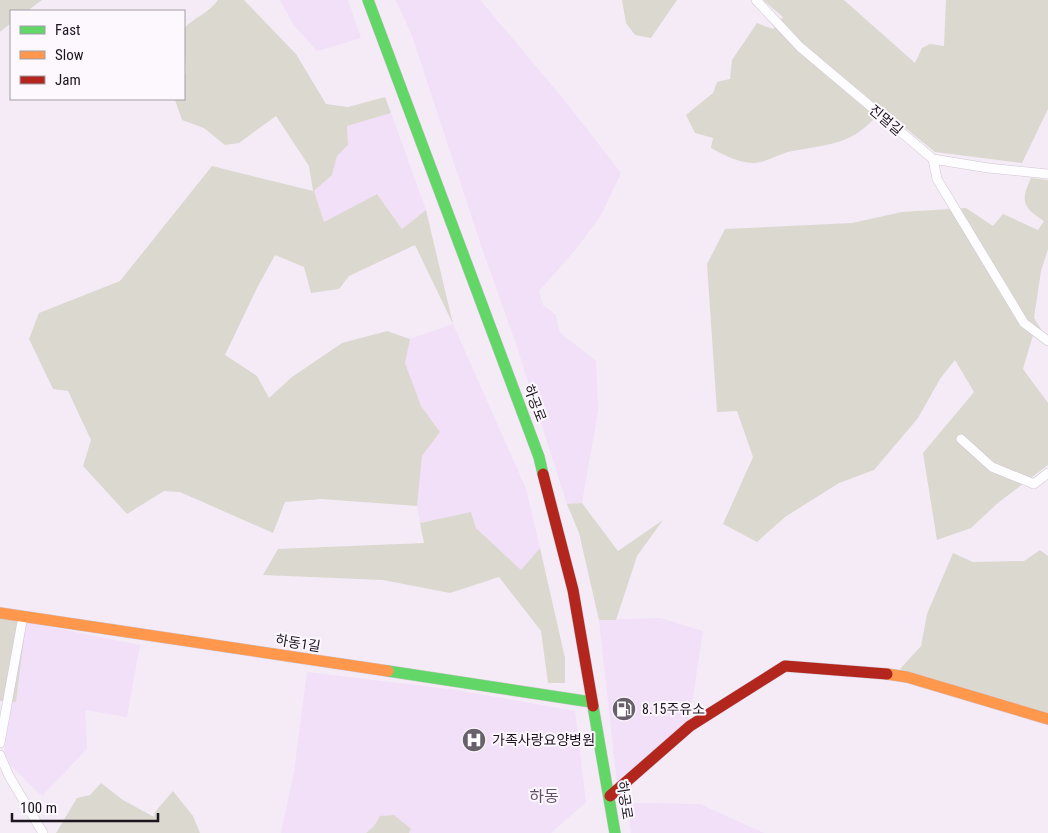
<svg xmlns="http://www.w3.org/2000/svg" width="1048" height="833" viewBox="0 0 1048 833" font-family="'Roboto Condensed','Noto Sans KR',sans-serif">
  <style>
    .built { fill: #f2dff8 }
    .green { fill: #dbd8cf }
    .lines { fill: none; stroke-linecap: round; stroke-linejoin: round }
    .street-casing { stroke: #d0c7d2; stroke-width: 10 }
    .fast-casing { stroke: #d0c7d2; stroke-width: 12 }
    .slow-casing { stroke: #d0c7d2; stroke-width: 12 }
    .jam-casing { stroke: #d0c7d2; stroke-width: 12 }
    .street { stroke: #fdfcfe; stroke-width: 9 }
    .fast { stroke: #63d668; stroke-width: 11 }
    .slow { stroke: #ff974d; stroke-width: 11 }
    .jam { stroke: #b3261e; stroke-width: 11 }
    .labels { text-anchor: middle; dominant-baseline: central; stroke-width: 4; stroke-linejoin: round; paint-order: stroke }
    .street-label { font-size: 14px; fill: #1d151f; stroke: #fdf8fe }
    .poi-label { font-size: 14px; fill: #1d151f; stroke: #fdf8fe; text-anchor: start }
    .quarter-label { font-size: 16px; fill: #635067; stroke: #fdf8fe }
  </style>
  <rect width="100%" height="100%" fill="#f4ebf7"/>
  <path class="built" d="M 280,0 L 348,0 L 361,38 L 317,51 L 293,24 Z
    M 396,0 L 480,0 L 565,101 L 621,173 L 600,217 L 575,250 L 539,291 L 543,305 L 556,315 L 559,332 L 596,361 L 598,410 L 582,503 L 567,504 L 516,344 L 482,248 L 412,36 Z
    M 391,113 L 426,210 L 402,229 L 377,194 L 324,222 L 314,191 L 332,175 L 337,156 L 348,146 L 347,126 Z
    M 453,324 L 526,489 L 540,548 L 521,570 L 476,528 L 471,512 L 420,523 L 417,506 L 422,456 L 440,432 L 421,406 L 404,363 L 410,339 Z
    M 660,618 L 703,631 L 689,722 L 617,783 L 599,620 Z
    M 26,622 L 140,645 L 127,717 L 85,710 L 87,749 L 42,796 L 11,766 L 4,752 Z
    M 307,672 L 457,690 L 575,711 L 586,802 L 551,833 L 409,833 L 411,829 L 380,816 L 374,826 L 366,833 L 281,833 L 294,772 Z
    M 628,803 L 700,804 L 764,833 L 631,833 Z"/>
  <path class="green" d="M 0,0 L 42,0 L 27,11 L 11,11 L 11,23 L 0,32 Z
    M 218,0 L 244,0 L 296,54 L 326,104 L 348,107 L 385,97 L 391,113 L 347,126 L 348,145 L 337,156 L 332,175 L 314,191 L 324,222 L 377,194 L 402,229 L 426,210 L 453,324 L 415,245 L 349,276 L 339,289 L 311,293 L 304,267 L 275,255 L 257,288 L 225,355 L 257,376 L 269,398 L 292,377 L 342,343 L 387,331 L 410,339 L 405,363 L 421,406 L 440,432 L 422,456 L 417,506 L 321,499 L 285,502 L 273,533 L 180,492 L 164,491 L 127,514 L 83,466 L 91,440 L 68,391 L 53,389 L 29,339 L 39,313 L 120,281 L 212,166 L 313,191 L 309,166 L 276,116 L 239,143 L 225,145 L 204,128 L 182,120 L 175,100 L 184,99 L 184,74 L 186,73 L 184,29 C 191,19 208,14 218,0 Z
    M 622,0 L 677,0 L 651,38 L 635,35 L 626,23 Z
    M 763,0 L 844,0 L 915,63 L 922,48 L 930,44 L 944,46 L 946,0 L 1048,0 L 1048,109 L 1022,163 L 935,152 L 882,109 C 853,147 830,143 788,152 C 777,155 766,162 755,163 C 738,163 726,156 711,148 L 713,138 L 695,133 L 686,115 L 713,93 L 717,82 L 730,79 L 732,60 L 757,23 L 773,29 L 783,17 Z
    M 1031,178 L 1048,180 L 1048,249 L 1041,271 L 1034,318 L 1041,329 L 1033,335 L 1023,369 L 1048,403 L 1048,465 L 999,502 L 971,528 L 937,540 L 923,453 L 974,392 L 955,360 L 940,379 L 918,418 L 874,470 L 839,483 L 785,517 L 757,542 L 723,524 L 753,457 L 737,411 L 717,412 L 707,264 L 725,229 L 852,223 L 902,212 L 966,208 L 993,226 L 1003,214 L 1038,230 L 1044,221 C 1023,207 1020,202 1031,178 Z
    M 582,503 L 618,551 L 663,520 L 637,556 L 616,620 L 599,620 L 579,533 L 567,504 Z
    M 471,512 L 476,528 L 521,570 L 540,548 L 565,658 L 565,683 L 548,683 L 541,631 L 499,577 L 450,593 L 383,580 L 263,575 L 278,549 L 424,543 L 420,523 Z
    M 1040,550 L 1048,556 L 1048,713 L 900,669 L 921,646 L 927,614 L 953,553 L 973,562 L 1024,561 Z
    M 0,618 L 26,622 L 16,702 L 0,701 Z
    M 101,783 L 123,800 L 154,817 L 155,812 L 173,791 L 193,816 L 200,833 L 56,833 L 77,798 L 90,795 Z
    M 394,815 L 411,829 L 409,833 L 366,833 L 374,826 L 380,816 Z"/>
  <g class="lines">
    <g class="street-casing">
      <path id="street" d="M 756,0 L 800,47 L 933,159 L 988,168 L 1048,174
        M 933,159 L 937,179 L 1024,323 L 1048,341
        M 961,439 L 992,467 L 1034,484 L 1048,473
        M 0,743 L 23,616
        M 0,755 L 9,776 L 43,833"/>
    </g>
    <g class="fast-casing">
      <path id="fast" d="M 368,0 L 539,457 L 543,474
        M 388,671 L 591,702
        M 593,706 L 615,833"/>
    </g>
    <g class="slow-casing">
      <path id="slow" d="M 0,613 L 388,671
        M 887,674 L 907,677 L 1048,719"/>
    </g>
    <g class="jam-casing">
      <path id="jam" d="M 543,474 L 573,590 L 593,706
        M 610,796 L 690,726 L 785,666 L 887,674"/>
    </g>
    <use href="#street" class="street"/>
    <use href="#fast" class="fast"/>
    <use href="#slow" class="slow"/>
    <use href="#jam" class="jam"/>
  </g>
  <defs>
    <g id="fuel-disc" transform="scale(1.25)"><circle r="9.5" fill="#68606b" stroke="#fdf8fe"/><path d="M-5.5-6h7V0h2V4h1.3V-2.5L3-4.5l.8-.8L6-3V5H2.5V1h-1V6h-7ZM-4.2-4.7v3.2H.2V-4.7Z" fill="#fff"/></g>
    <g id="hospital-disc" transform="scale(1.25)"><circle r="9.5" fill="#68606b" stroke="#fdf8fe"/><path d="M-5-5h3v3.5h4V-5h3V5h-3V1.5h-4V5h-3Z" fill="#fff"/></g>
  </defs>
  <g fill-rule="evenodd">
    <use href="#fuel-disc" x="624" y="709"/>
    <use href="#hospital-disc" x="474" y="740"/>
  </g>
  <g class="labels">
    <g class="street-label">
      <text transform="translate(886 120) rotate(40)">진멀길</text>
      <text transform="translate(535 403) rotate(69)">하공로</text>
      <text transform="translate(298 643) rotate(9)">하동1길</text>
      <text transform="translate(625 800) rotate(81)">하공로</text>
    </g>
    <g class="poi-label">
      <text x="642" y="709">8.15주유소</text>
      <text x="492" y="740">가족사랑요양병원</text>
    </g>
    <g class="quarter-label">
      <text x="544" y="796">하동</text>
    </g>
  </g>
  <rect x="10" y="10" width="175" height="90" fill="#fdf8fe" stroke="#a39da5"/>
  <rect x="20" y="26" width="25" height="8" fill="#63d668" stroke="#a39da5"/>
  <text x="55" y="35" font-size="15" fill="#1d151f">Fast</text>
  <rect x="20" y="51" width="25" height="8" fill="#ff974d" stroke="#a39da5"/>
  <text x="55" y="60" font-size="15" fill="#1d151f">Slow</text>
  <rect x="20" y="76" width="25" height="8" fill="#b3261e" stroke="#a39da5"/>
  <text x="55" y="85" font-size="15" fill="#1d151f">Jam</text>
  <path d="M12 813v8h146v-8" fill="none" stroke="#1d151f" stroke-width="2.5"/>
  <text x="20" y="813" font-size="15" fill="#1d151f" stroke="#fdf8fe" stroke-width="4" paint-order="stroke">100 m</text>
</svg>
